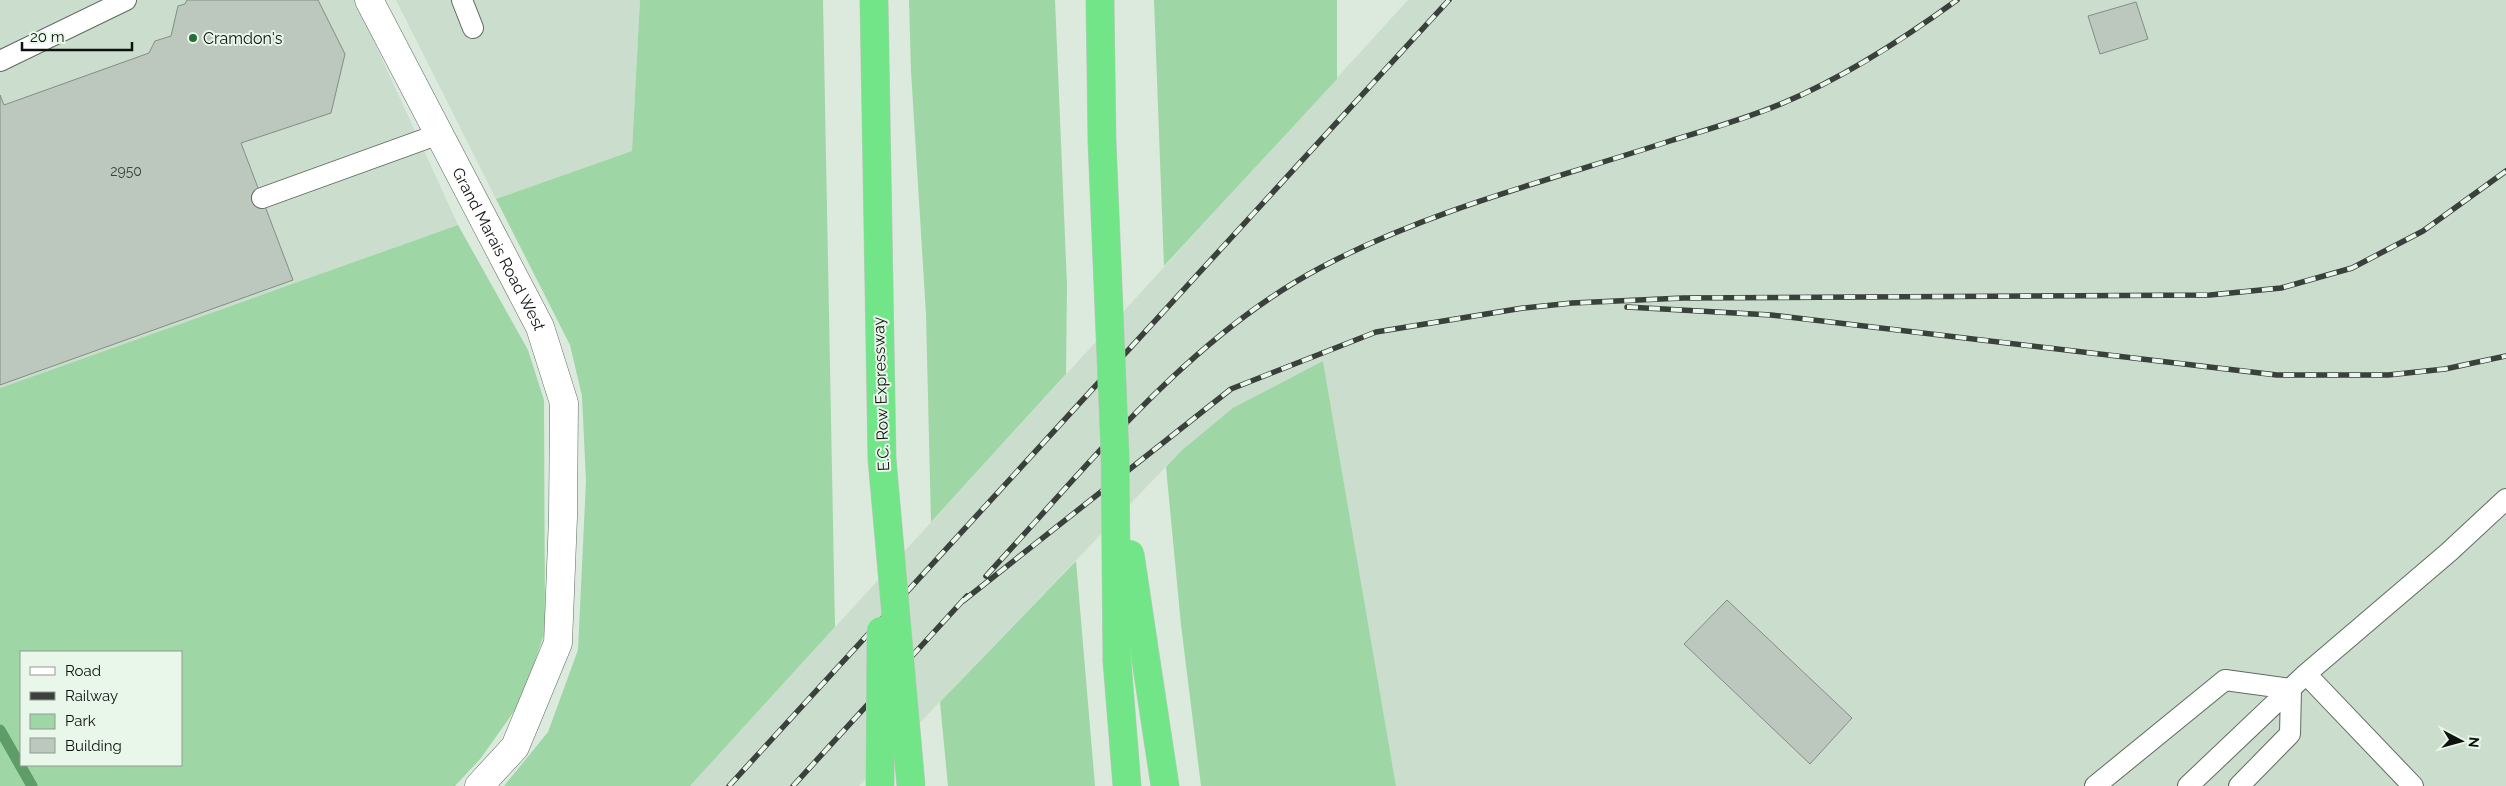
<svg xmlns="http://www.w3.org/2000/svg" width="2506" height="786" viewBox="0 0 2506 786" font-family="Raleway,sans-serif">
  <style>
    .built { fill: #cbdecd }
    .green { fill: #9ed6a6; fill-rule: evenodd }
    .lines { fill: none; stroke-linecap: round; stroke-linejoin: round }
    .stream { stroke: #5e9d68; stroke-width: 11 }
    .building { fill: #bcc8bd; stroke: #828e83 }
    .lane-casing { stroke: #5f6a60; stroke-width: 22 }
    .street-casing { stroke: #5f6a60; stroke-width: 29 }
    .highway-casing { stroke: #c5c6c5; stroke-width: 29 }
    .lane { stroke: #fff; stroke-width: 20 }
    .street { stroke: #fff; stroke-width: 28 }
    .highway { stroke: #73e589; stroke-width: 28 }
    .rail-casing { stroke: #3a403b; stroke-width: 5.5 }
    .rail { stroke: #e9f6ea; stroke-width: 4; stroke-dasharray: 11; stroke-linecap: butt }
    .highway-bridge-casing { stroke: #c5c6c5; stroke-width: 29; stroke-linecap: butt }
    .highway-bridge { stroke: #73e589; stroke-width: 28 }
    .poi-dot { fill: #286c37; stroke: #e9f6ea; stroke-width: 2 }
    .labels { text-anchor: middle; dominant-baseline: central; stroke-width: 4; stroke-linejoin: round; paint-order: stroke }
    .number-label { font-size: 14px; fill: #3a403a }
    .poi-label { font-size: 16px; fill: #0e120f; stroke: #e9f6ea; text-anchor: start }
    .street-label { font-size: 16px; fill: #0e120f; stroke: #e9f6ea }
  </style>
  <rect width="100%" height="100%" fill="#dce9dd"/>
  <path class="built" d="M 0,0 L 355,0 L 458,225 L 0,388 Z
    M 396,0 L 640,0 L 632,151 L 496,199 Z
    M 1408,0 L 2506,0 L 2506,786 L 1396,786 L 1323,361 L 1181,451 L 859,786 L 690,786 Z"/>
  <path class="green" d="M 640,0 L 823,0 L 835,627 L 690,786 L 504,786 L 548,732 L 578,650 L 586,481 L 582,396 L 570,345 L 496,199 L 632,151 Z
    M 909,0 L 1055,0 L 1067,285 L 1066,374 L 931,522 L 926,314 L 911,71 Z
    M 1154,0 L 1337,0 L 1337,79 L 1164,266 Z
    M 458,225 L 528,350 L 544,400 L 545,631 L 522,700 L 481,758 L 455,786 L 0,786 L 0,388 ZM 21,652 L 181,652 L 181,765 L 21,765 Z
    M 1323,361 L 1396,786 L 1201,786 L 1181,625 L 1166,467 L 1181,451 L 1233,408 Z
    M 1076,561 L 1095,786 L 948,786 L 940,702 Z"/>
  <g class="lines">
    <path class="stream" d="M 0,730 L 32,786"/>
  </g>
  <path class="building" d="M 187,0 L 318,0 L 345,54 L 331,113 L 241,143 L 293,280 L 0,385 L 0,95 L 4,105 L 149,53 L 155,41 L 171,36 L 178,6 L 185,4 Z
    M 2136,2 L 2148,39 L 2100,54 L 2088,16 Z
    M 1727,600 L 1852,718 L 1810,764 L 1684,644 Z"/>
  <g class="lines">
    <g class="lane-casing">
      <path id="lane" d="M 462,0 L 473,28
        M 0,61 L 126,0
        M 262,198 L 439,134
        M 2306,674 L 2413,786
        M 2095,786 L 2225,680 L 2291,689 L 2290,734 L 2239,786
        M 2188,786 L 2306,674 L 2449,552 L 2506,499"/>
    </g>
    <g class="street-casing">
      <g id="street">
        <path id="s1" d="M 369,0 L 540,327 L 564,403 L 563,517 L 558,643 L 515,747 L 479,786"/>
      </g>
    </g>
    <g class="highway-casing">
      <path id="highway" d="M 874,0 L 882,459
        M 1100,0 L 1102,142
        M 1143,641 L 1165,786
        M 1117,661 L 1127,786"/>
    </g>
    <use href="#lane" class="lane"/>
    <use href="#street" class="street"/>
    <use href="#highway" class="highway"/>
    <g class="rail-casing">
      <path id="rail" d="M 1627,307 L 1771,315 L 2277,375 L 2388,375 L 2445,369 L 2506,356
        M 986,576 C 1087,467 1188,338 1320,268 C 1428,210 1557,178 1673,140 C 1710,129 1748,118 1783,103 C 1845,77 1902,40 1957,0
        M 963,601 L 1231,389 L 1376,332 L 1523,308 L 1572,303 L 1683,298 L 2210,295 L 2281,288 L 2352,268 L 2423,231 L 2506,171
        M 729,786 L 1449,0
        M 793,786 L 967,596"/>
    </g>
    <use href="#rail" class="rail"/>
    <g class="highway-bridge-casing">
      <path id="highway-bridge" d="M 1102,142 L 1115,454 L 1117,661
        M 882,459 L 911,786
        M 1130,554 L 1143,641
        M 880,786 L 881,631"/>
    </g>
    <use href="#highway-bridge" class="highway-bridge"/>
  </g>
  <circle class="poi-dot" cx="193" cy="38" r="5"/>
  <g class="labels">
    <g class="number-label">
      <text x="126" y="171">2950</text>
    </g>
    <g class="poi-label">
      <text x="203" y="38">Cramdon's</text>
    </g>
    <g class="street-label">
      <text stroke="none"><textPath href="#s1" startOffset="281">Grand Marais Road West</textPath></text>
      <text transform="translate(881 394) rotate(-92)">E.C. Row Expressway</text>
    </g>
  </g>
  <rect x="20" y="651" width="162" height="115" fill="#e9f6ea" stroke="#919b92"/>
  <rect x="30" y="667" width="25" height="8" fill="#ffffff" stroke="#919b92"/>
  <text x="65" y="676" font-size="15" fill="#0e120f">Road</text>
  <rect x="30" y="692" width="25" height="8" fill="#3a403b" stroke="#919b92"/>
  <text x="65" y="701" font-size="15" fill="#0e120f">Railway</text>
  <rect x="30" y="714" width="25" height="15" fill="#9ed6a6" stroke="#919b92"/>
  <text x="65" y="726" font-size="15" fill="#0e120f">Park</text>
  <rect x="30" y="738" width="25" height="15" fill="#bcc8bd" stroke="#919b92"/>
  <text x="65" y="751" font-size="15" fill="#0e120f">Building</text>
  <g transform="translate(2461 741) rotate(96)" stroke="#e9f6ea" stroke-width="4" paint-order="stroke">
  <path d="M0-4L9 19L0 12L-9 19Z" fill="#0e120f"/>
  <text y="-8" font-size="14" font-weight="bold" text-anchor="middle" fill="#0e120f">N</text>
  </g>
  <path d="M22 42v8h110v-8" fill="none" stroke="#0e120f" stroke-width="2.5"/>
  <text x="30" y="42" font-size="15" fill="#0e120f" stroke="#e9f6ea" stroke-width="4" paint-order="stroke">20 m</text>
</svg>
